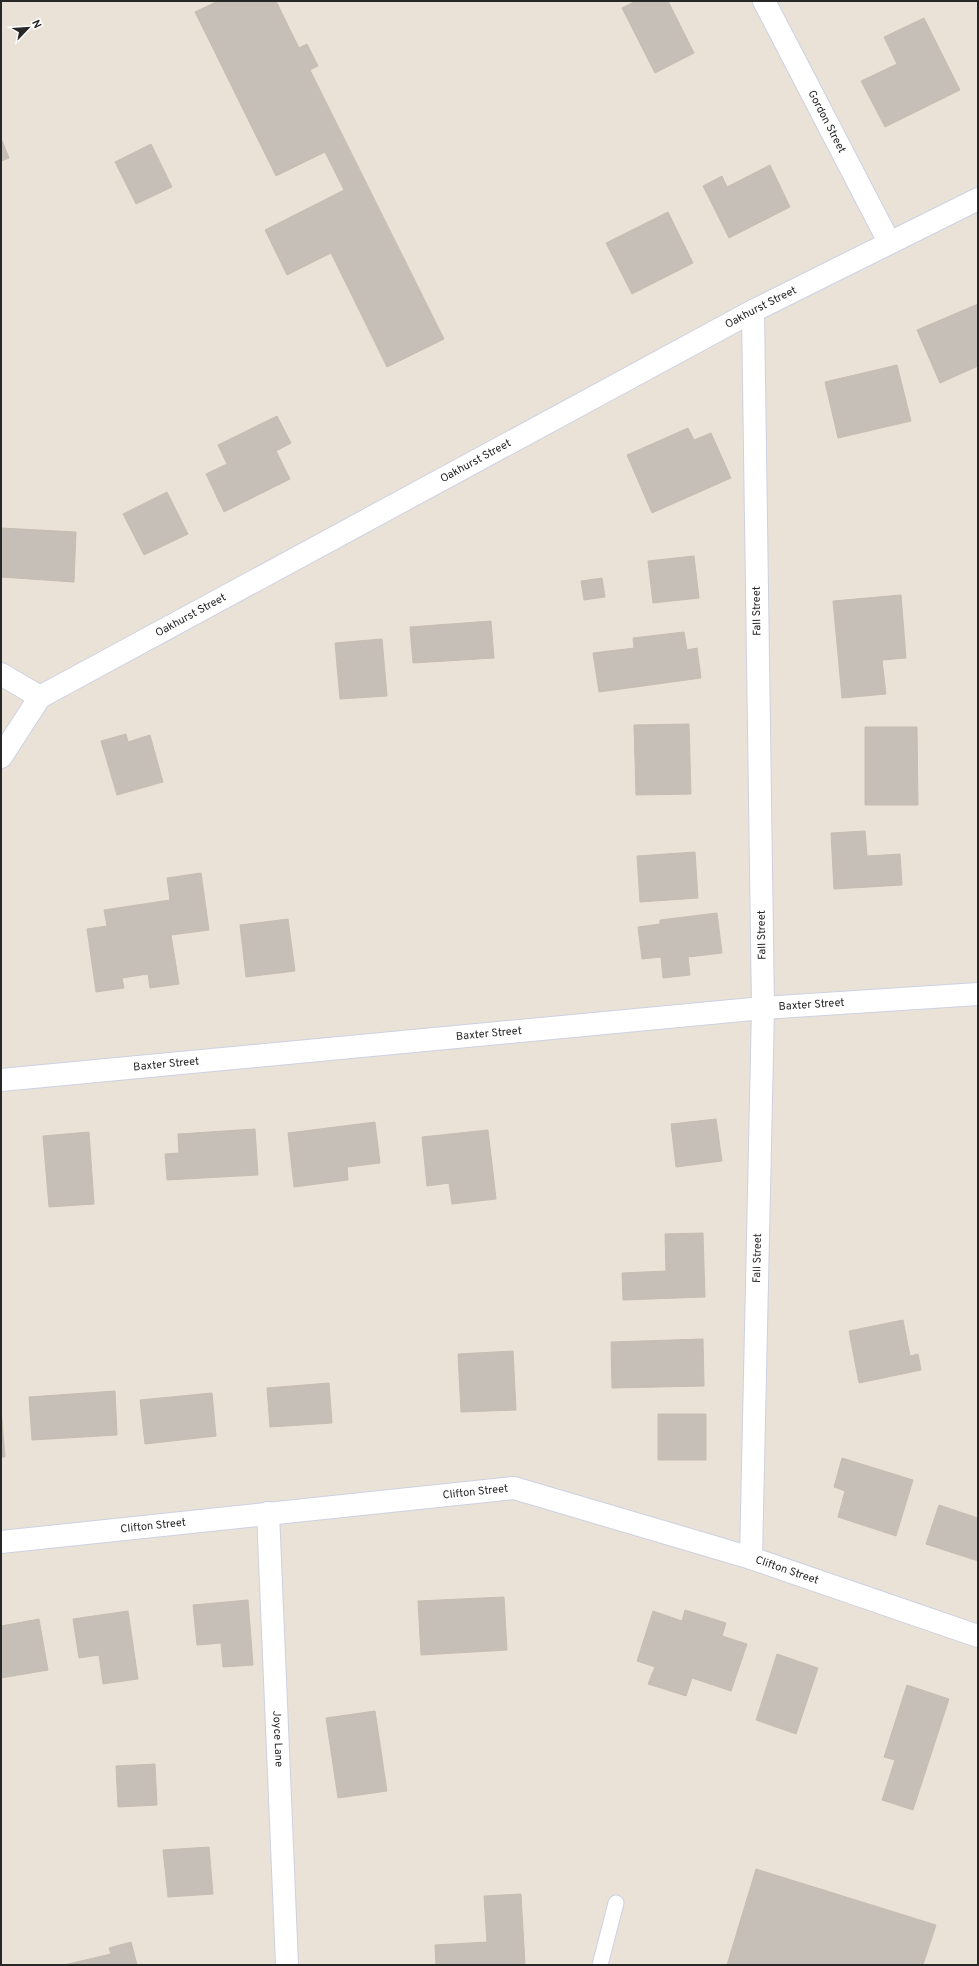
<svg xmlns="http://www.w3.org/2000/svg" width="979" height="1966" viewBox="0 0 979 1966" font-family="Overpass,sans-serif">
  <style>
    .building { fill: #c6bfb7; stroke: #c6beb1 }
    .lines { fill: none; stroke-linecap: round; stroke-linejoin: round }
    .lane-casing { stroke: #ccd1e2; stroke-width: 17 }
    .street-casing { stroke: #ccd1e2; stroke-width: 24 }
    .lane { stroke: #fff; stroke-width: 15 }
    .street { stroke: #fff; stroke-width: 22 }
    .labels { text-anchor: middle; dominant-baseline: central; stroke-width: 3; stroke-linejoin: round; paint-order: stroke }
    .street-label { font-size: 11px; fill: #272727; stroke: #fff }
  </style>
  <rect width="100%" height="100%" fill="#ebe2d7"/>
  <path class="building" d="M 218,1 L 276,1 L 299,48 L 307,44 L 318,66 L 310,70 L 444,339 L 387,367 L 331,253 L 287,275 L 265,230 L 344,190 L 325,152 L 276,176 L 195,12 Z
    M 636,1 L 668,1 L 694,53 L 655,73 L 622,8 Z
    M 924,18 L 960,90 L 885,127 L 861,81 L 897,64 L 884,37 Z
    M 1,138 L 9,158 L 1,161 Z
    M 151,144 L 172,187 L 136,204 L 115,162 Z
    M 770,165 L 790,207 L 729,238 L 703,186 L 722,176 L 727,187 Z
    M 668,212 L 693,263 L 632,294 L 606,243 Z
    M 978,304 L 978,366 L 940,383 L 917,330 Z
    M 897,365 L 911,421 L 838,438 L 825,382 Z
    M 277,416 L 291,443 L 276,451 L 290,479 L 224,512 L 206,474 L 227,464 L 218,445 Z
    M 688,428 L 694,440 L 711,433 L 731,478 L 652,513 L 627,455 Z
    M 167,492 L 188,534 L 144,555 L 123,514 Z
    M 1,528 L 76,532 L 74,582 L 1,577 Z
    M 694,556 L 699,598 L 653,603 L 648,561 Z
    M 602,578 L 605,597 L 584,600 L 581,581 Z
    M 901,595 L 906,658 L 882,660 L 886,694 L 842,698 L 833,601 Z
    M 491,621 L 494,658 L 413,663 L 410,627 Z
    M 684,632 L 687,650 L 697,648 L 701,678 L 599,692 L 593,653 L 634,648 L 633,638 Z
    M 382,639 L 387,696 L 340,699 L 335,643 Z
    M 689,724 L 691,794 L 636,795 L 634,725 Z
    M 865,727 L 917,727 L 918,805 L 865,805 Z
    M 126,734 L 128,742 L 150,735 L 163,782 L 117,795 L 101,741 Z
    M 865,831 L 867,856 L 900,854 L 902,885 L 834,889 L 831,833 Z
    M 695,852 L 698,898 L 640,902 L 637,856 Z
    M 201,873 L 209,930 L 171,935 L 179,984 L 150,988 L 148,974 L 122,978 L 124,988 L 96,992 L 87,929 L 107,926 L 104,910 L 170,900 L 167,878 Z
    M 717,913 L 722,953 L 688,957 L 690,975 L 663,978 L 661,957 L 642,959 L 638,927 L 660,924 L 660,920 Z
    M 288,919 L 295,971 L 246,977 L 240,925 Z
    M 716,1119 L 722,1161 L 676,1167 L 671,1124 Z
    M 375,1122 L 380,1163 L 347,1167 L 348,1180 L 294,1187 L 288,1133 Z
    M 255,1129 L 258,1175 L 167,1180 L 165,1154 L 179,1153 L 178,1134 Z
    M 488,1130 L 496,1199 L 452,1204 L 449,1183 L 427,1186 L 422,1137 Z
    M 89,1132 L 94,1204 L 49,1207 L 43,1136 Z
    M 703,1233 L 705,1297 L 623,1300 L 622,1273 L 666,1271 L 665,1234 Z
    M 903,1320 L 910,1356 L 918,1354 L 921,1370 L 859,1383 L 849,1331 Z
    M 703,1339 L 704,1386 L 612,1388 L 611,1342 Z
    M 513,1351 L 516,1410 L 461,1412 L 458,1354 Z
    M 329,1383 L 332,1423 L 270,1427 L 267,1388 Z
    M 115,1391 L 117,1435 L 32,1440 L 29,1397 Z
    M 212,1393 L 216,1436 L 145,1444 L 140,1400 Z
    M 1,1410 L 5,1457 L 1,1457 Z
    M 658,1414 L 706,1414 L 706,1460 L 658,1460 Z
    M 842,1458 L 913,1480 L 896,1536 L 838,1517 L 845,1491 L 834,1487 Z
    M 939,1505 L 978,1518 L 978,1561 L 926,1544 Z
    M 504,1597 L 507,1650 L 421,1655 L 418,1601 Z
    M 248,1600 L 253,1665 L 223,1667 L 221,1643 L 197,1645 L 193,1605 Z
    M 685,1610 L 726,1623 L 722,1636 L 747,1644 L 731,1691 L 692,1678 L 686,1696 L 648,1684 L 655,1667 L 637,1661 L 653,1611 L 682,1621 Z
    M 128,1611 L 138,1679 L 103,1684 L 99,1655 L 79,1658 L 73,1619 Z
    M 39,1619 L 48,1670 L 1,1678 L 1,1626 Z
    M 777,1654 L 818,1668 L 796,1734 L 756,1720 Z
    M 907,1685 L 949,1699 L 913,1810 L 882,1800 L 895,1760 L 884,1757 Z
    M 375,1711 L 387,1791 L 338,1798 L 326,1718 Z
    M 155,1764 L 157,1805 L 118,1807 L 116,1766 Z
    M 209,1847 L 213,1894 L 168,1897 L 163,1850 Z
    M 756,1869 L 936,1925 L 923,1965 L 727,1965 Z
    M 521,1894 L 525,1965 L 436,1965 L 435,1945 L 487,1942 L 484,1896 Z
    M 131,1942 L 137,1965 L 64,1965 L 111,1954 L 109,1948 Z"/>
  <g class="lines">
    <g class="lane-casing">
      <path id="lane" d="M 600,1965 L 616,1903"/>
    </g>
    <g class="street-casing">
      <g id="street">
        <path id="s1" d="M 764,1 L 889,242"/>
        <path d="M 1,674 L 40,697"/>
        <path id="s2" d="M 1,757 L 40,697 L 753,311 L 978,199"/>
        <path id="s3" d="M 1,1080 L 763,1008 L 978,994"/>
        <path id="s4" d="M 268,1513 L 287,1965"/>
        <path id="s5" d="M 1,1542 L 514,1488 L 751,1558 L 978,1636"/>
        <path id="s6" d="M 751,1558 L 763,1008 L 753,311"/>
      </g>
    </g>
    <use href="#lane" class="lane"/>
    <use href="#street" class="street"/>
  </g>
  <g class="labels">
    <g class="street-label">
      <text stroke="none"><textPath href="#s1" startOffset="136">Gordon Street</textPath></text>
      <text stroke="none"><textPath href="#s2" startOffset="891">Oakhurst Street</textPath></text>
      <text stroke="none"><textPath href="#s2" startOffset="567">Oakhurst Street</textPath></text>
      <text transform="translate(757 611) rotate(-91)">Fall Street</text>
      <text stroke="none"><textPath href="#s2" startOffset="243">Oakhurst Street</textPath></text>
      <text transform="translate(762 935) rotate(-91)">Fall Street</text>
      <text stroke="none"><textPath href="#s3" startOffset="814">Baxter Street</textPath></text>
      <text stroke="none"><textPath href="#s3" startOffset="490">Baxter Street</textPath></text>
      <text stroke="none"><textPath href="#s3" startOffset="166">Baxter Street</textPath></text>
      <text stroke="none"><textPath href="#s6" startOffset="300">Fall Street</textPath></text>
      <text stroke="none"><textPath href="#s5" startOffset="477">Clifton Street</textPath></text>
      <text stroke="none"><textPath href="#s5" startOffset="153">Clifton Street</textPath></text>
      <text stroke="none"><textPath href="#s5" startOffset="801">Clifton Street</textPath></text>
      <text stroke="none"><textPath href="#s4" startOffset="226">Joyce Lane</textPath></text>
    </g>
  </g>
  <rect width="979" height="1966" fill="none" stroke="#272727" stroke-width="4"/>
  <g transform="translate(28 28) rotate(65)" stroke="#ffffff" stroke-width="3" paint-order="stroke">
  <path d="M0-3L7 15L0 10L-7 15Z" fill="#272727"/>
  <text y="-6" font-size="11" font-weight="bold" text-anchor="middle" fill="#272727">N</text>
  </g>
</svg>
